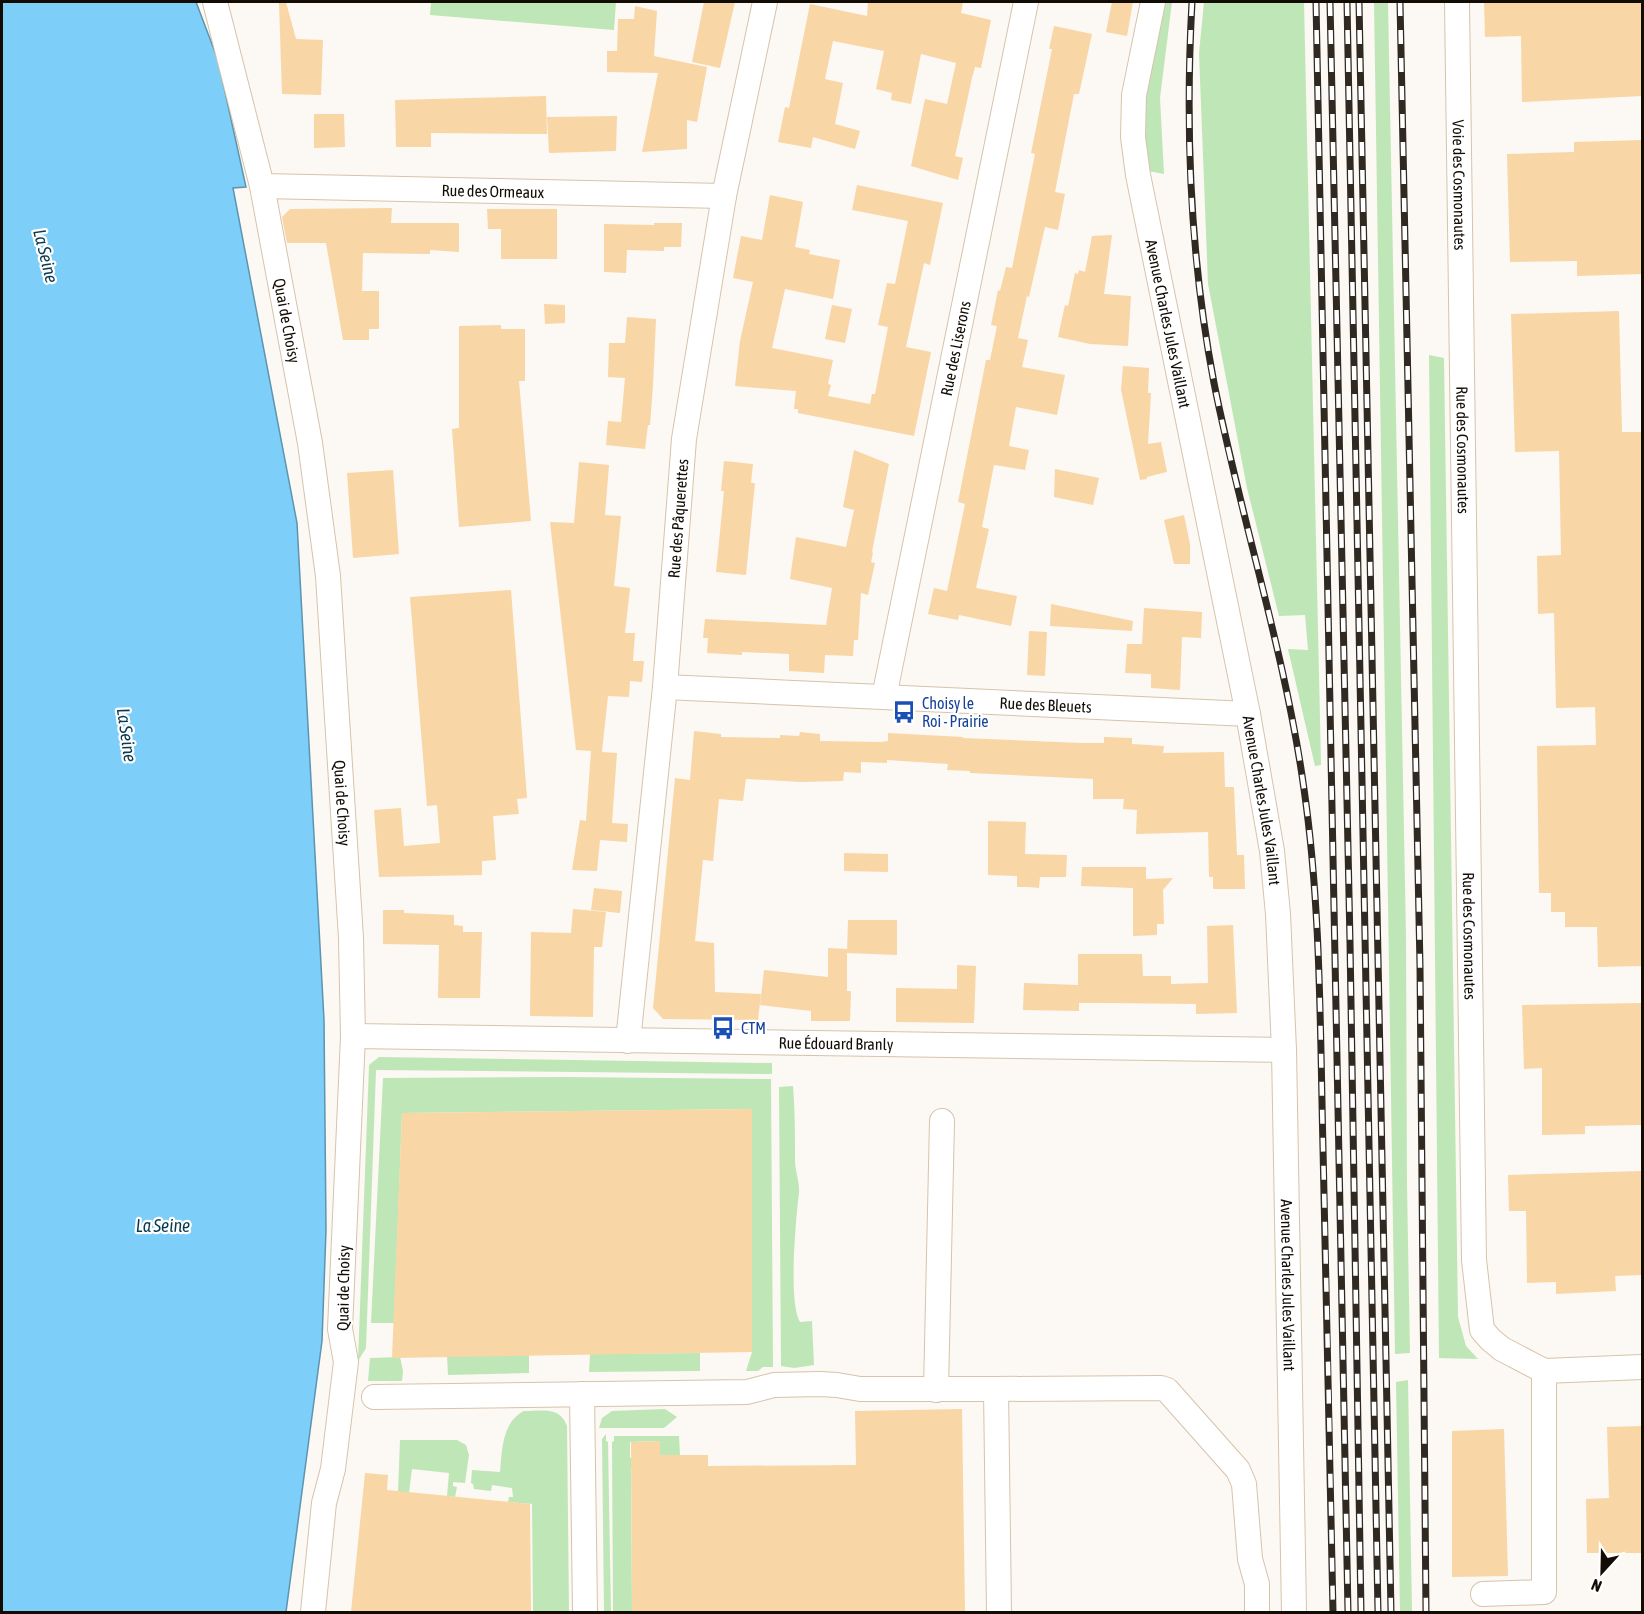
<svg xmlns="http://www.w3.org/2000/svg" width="1644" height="1614" viewBox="0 0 1644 1614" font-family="'Asap Condensed',sans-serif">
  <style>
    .green { fill: #bfe6b6; fill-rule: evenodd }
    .water { fill: #7dcef8; stroke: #5d94af; stroke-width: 1.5 }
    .building { fill: #f9d6a6 }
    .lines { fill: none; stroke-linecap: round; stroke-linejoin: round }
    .minor-casing { stroke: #d6c3ab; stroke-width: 26 }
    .minor { stroke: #fff; stroke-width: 24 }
    .rail-casing { stroke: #2f2922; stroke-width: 7 }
    .rail { stroke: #fff; stroke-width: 4.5; stroke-dasharray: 14; stroke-linecap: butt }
    .labels { text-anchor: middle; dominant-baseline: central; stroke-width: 4.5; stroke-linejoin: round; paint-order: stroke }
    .street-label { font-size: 16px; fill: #120c05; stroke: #fff }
    .transit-label { font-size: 16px; fill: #164399; stroke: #fff; text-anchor: start }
    .water-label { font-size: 18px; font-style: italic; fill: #093a4f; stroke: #fff }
  </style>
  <rect width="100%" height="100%" fill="#fcf8f3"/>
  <path class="green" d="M 431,2 L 616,2 L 614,30 L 430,15 Z
    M 1161,2 L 1172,2 L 1160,98 L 1164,174 L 1143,170 L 1140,122 Z
    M 1204,2 L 1304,2 L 1321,765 L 1315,766 L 1288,649 L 1308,650 L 1305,615 L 1279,616 L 1247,488 L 1208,284 L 1199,53 Z
    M 1374,2 L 1388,2 L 1406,936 L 1407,1185 L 1410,1353 L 1395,1354 Z
    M 1429,355 L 1444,358 L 1458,1317 L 1466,1346 L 1478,1359 L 1439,1358 Z
    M 379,1057 L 772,1063 L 772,1074 L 376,1070 L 366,1348 L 358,1361 L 369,1065 Z
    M 567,1077 L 771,1079 L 773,1367 L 763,1367 L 758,1371 L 746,1371 L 752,1352 L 752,1109 L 402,1113 L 394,1323 L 371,1323 L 383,1078 Z
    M 793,1086 C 795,1111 795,1136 795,1160 C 795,1171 800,1183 799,1193 C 796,1217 788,1303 800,1322 L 812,1321 L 814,1365 L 794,1368 L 781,1366 L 779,1087 Z
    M 700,1353 L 700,1371 L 589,1372 L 590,1354 Z
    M 447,1355 L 529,1355 L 529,1373 L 448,1375 Z
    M 400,1357 L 403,1371 L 402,1381 L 368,1381 L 370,1358 Z
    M 1408,1380 L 1412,1612 L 1400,1612 L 1396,1382 Z
    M 665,1409 L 677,1417 L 664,1428 L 599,1428 L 602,1418 L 612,1411 Z
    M 524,1411 C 542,1411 560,1406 567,1426 L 569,1612 L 533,1612 L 532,1504 L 508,1502 L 509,1497 L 513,1497 L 512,1488 L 492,1485 L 491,1491 L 474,1489 L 473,1484 L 471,1483 L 472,1470 L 500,1472 C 502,1450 502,1422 524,1411 Z
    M 606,1434 L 606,1441 L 608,1442 L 611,1612 L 604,1612 L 602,1439 Z
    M 614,1436 L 679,1436 L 680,1455 L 631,1469 L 632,1612 L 613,1612 L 612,1442 L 614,1441 ZM 660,1441 L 660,1457 L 630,1458 L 630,1442 Z
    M 400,1440 L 457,1440 L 466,1445 L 469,1455 L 465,1483 L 453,1482 L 453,1486 L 457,1487 L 455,1497 L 447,1496 L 449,1473 L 412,1469 L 409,1493 L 398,1492 Z"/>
  <path class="water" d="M 2,2 L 196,2 L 218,60 L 246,187 L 233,188 L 297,523 L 324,1020 L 326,1230 L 322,1341 L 286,1612 L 2,1612 Z"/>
  <path class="building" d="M 286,2 L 296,39 L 323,40 L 321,95 L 282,94 L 279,3 Z
    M 704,2 L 735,2 L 720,68 L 692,62 Z
    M 868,2 L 963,2 L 961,13 L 991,20 L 981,68 L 975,67 L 972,78 L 955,156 L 963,158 L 958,180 L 911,166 L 925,99 L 947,104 L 956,63 L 921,54 L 911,104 L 891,100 L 892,93 L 876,89 L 884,51 L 833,41 L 825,79 L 843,83 L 835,124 L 860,131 L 855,149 L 813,137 L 811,148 L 778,142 L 785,107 L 789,108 L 810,4 L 867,16 Z
    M 1112,2 L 1133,2 L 1127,36 L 1106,32 Z
    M 1484,2 L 1642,2 L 1642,96 L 1522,102 L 1521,36 L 1485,37 Z
    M 635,6 L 657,11 L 654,56 L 707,67 L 697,122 L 687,120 L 687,149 L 642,152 L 658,73 L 607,72 L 607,51 L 617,51 L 618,19 L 634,19 Z
    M 1054,26 L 1092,34 L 1079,94 L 1074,94 L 1055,192 L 1065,194 L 1058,230 L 1045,227 L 1029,297 L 1027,296 L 1018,338 L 1028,340 L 1022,367 L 1065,375 L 1057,415 L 1016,407 L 1009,446 L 1029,450 L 1025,470 L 994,465 L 982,527 L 989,529 L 976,588 L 1017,596 L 1011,626 L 959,615 L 958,620 L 928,614 L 934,588 L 947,591 L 965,504 L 958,502 L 986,360 L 990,360 L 997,326 L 991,325 L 998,290 L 1000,291 L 1006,267 L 1012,268 L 1035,154 L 1031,153 L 1052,49 L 1049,49 Z
    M 546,96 L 547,134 L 431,133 L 431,147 L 396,147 L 395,100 Z
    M 314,114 L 344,114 L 345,147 L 314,148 Z
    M 617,116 L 616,151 L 549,153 L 547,117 Z
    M 1642,140 L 1642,274 L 1577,276 L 1577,261 L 1510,262 L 1507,154 L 1574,152 L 1574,142 Z
    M 857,185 L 943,203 L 930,265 L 924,263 L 906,347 L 931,352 L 914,436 L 798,413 L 798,409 L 794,409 L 796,391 L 735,386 L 740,341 L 753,282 L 733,278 L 741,236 L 762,240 L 770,195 L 803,202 L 795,247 L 810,250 L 809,254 L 840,260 L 833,299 L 785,289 L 772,348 L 833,360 L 828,384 L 831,385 L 828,396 L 870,404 L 872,394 L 875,394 L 888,327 L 878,325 L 887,283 L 895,284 L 908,221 L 852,210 Z
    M 392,208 L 391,223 L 459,223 L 459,252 L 430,250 L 430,254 L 363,253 L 362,291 L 379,291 L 379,329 L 369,329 L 369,340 L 343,340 L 326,243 L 287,243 L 282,217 L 290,209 Z
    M 487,209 L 557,209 L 557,259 L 501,259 L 501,229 L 488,229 Z
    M 654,223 L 682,223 L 681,247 L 664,247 L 664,251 L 627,250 L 626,273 L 604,272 L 604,224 L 654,225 Z
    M 1112,235 L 1104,294 L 1131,296 L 1128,346 L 1090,344 L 1058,337 L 1065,305 L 1068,306 L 1075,273 L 1078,274 L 1079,270 L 1085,272 L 1092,236 Z
    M 544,304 L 565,305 L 565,323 L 545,324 Z
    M 832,305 L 852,309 L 845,343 L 825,339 Z
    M 1619,311 L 1622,432 L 1642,432 L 1642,966 L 1598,967 L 1597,927 L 1565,927 L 1565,912 L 1551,912 L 1551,893 L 1539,893 L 1537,746 L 1596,745 L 1595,707 L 1556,708 L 1554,613 L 1538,614 L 1537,556 L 1561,555 L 1559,451 L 1515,452 L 1511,314 Z
    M 627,317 L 656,319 L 653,385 L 650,425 L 648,425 L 645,449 L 606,445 L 608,421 L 621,422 L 625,378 L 608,377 L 609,343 L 625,343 Z
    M 501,325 L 501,329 L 525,329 L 525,381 L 519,381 L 531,521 L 459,527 L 452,429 L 459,428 L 459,326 Z
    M 1123,366 L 1149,368 L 1148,393 L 1151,393 L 1148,444 L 1161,442 L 1167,472 L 1147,477 L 1147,479 L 1140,480 L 1121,390 Z
    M 854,450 L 889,464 L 872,552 L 873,553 L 871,562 L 875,563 L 868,595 L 861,593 L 858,640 L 854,640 L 853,656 L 825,655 L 824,673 L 789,671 L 789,654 L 742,652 L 742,655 L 707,653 L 708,638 L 703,638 L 705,619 L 826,625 L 832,588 L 790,579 L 796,537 L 846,547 L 854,510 L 843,507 Z
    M 724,461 L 753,464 L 751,483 L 755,483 L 746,575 L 716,572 L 724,491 L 721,491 Z
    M 579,462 L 609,465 L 605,515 L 621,516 L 614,586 L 630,588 L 625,633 L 635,633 L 633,661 L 644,661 L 642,682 L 630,681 L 629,697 L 608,696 L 602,752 L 617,753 L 612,823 L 628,824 L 627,842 L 600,840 L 597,871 L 572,870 L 580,820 L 586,821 L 591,751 L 576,750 L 550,522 L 574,523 Z
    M 1055,469 L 1099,478 L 1093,505 L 1054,497 Z
    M 393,470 L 399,554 L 353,558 L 347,473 Z
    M 1184,515 L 1190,544 L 1190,564 L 1174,564 L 1164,520 Z
    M 511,590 L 527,798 L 517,799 L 519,814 L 493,816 L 496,860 L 482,861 L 482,875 L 379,877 L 374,810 L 401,808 L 404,846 L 440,843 L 437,805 L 427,806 L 410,597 Z
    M 1051,604 L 1133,621 L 1132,631 L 1050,626 Z
    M 1144,608 L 1202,612 L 1201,638 L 1182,637 L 1180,690 L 1151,688 L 1151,674 L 1125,673 L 1127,644 L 1142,644 Z
    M 1029,631 L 1047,632 L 1045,676 L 1027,675 Z
    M 694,731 L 721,734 L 721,737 L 780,738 L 780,735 L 799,736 L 800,732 L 820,734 L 820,741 L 881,742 L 888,741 L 888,733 L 963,737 L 963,738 L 1081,743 L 1104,743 L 1104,737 L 1132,738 L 1132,744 L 1164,746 L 1163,753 L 1224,752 L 1225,787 L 1234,787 L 1237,855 L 1244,855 L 1245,889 L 1213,889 L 1213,877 L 1209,877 L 1208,832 L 1136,834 L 1137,810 L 1123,809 L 1124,799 L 1093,799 L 1093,779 L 970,773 L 970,771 L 947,770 L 948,764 L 887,760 L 887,763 L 861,762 L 861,773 L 844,772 L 843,781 L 801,782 L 746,779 L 743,801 L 719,799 L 713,861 L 703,860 L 695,941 L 714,943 L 715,992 L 761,994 L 758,1020 L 663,1019 L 653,1008 L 675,778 L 690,780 Z
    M 988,821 L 1026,822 L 1025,854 L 1067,855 L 1066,877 L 1040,877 L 1039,888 L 1028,887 L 1017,887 L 1017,876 L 988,875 Z
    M 844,853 L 888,854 L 888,872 L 844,871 Z
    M 1082,867 L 1146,867 L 1146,879 L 1173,878 L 1163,890 L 1164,924 L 1157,924 L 1157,935 L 1133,936 L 1133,888 L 1081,886 Z
    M 594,888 L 622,891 L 620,913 L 591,910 Z
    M 573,909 L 606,912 L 602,947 L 594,947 L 593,1017 L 530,1016 L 531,932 L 571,933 Z
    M 383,910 L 404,910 L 404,913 L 454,915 L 454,925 L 463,926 L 463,932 L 482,932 L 480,998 L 438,998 L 439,945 L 383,944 Z
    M 848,920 L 897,920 L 897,955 L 847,953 Z
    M 1233,925 L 1237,1013 L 1196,1014 L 1196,1004 L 1107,1003 L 1079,1003 L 1079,1011 L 1023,1010 L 1024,983 L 1078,985 L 1078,954 L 1142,954 L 1143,976 L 1171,976 L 1171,984 L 1208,983 L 1207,926 Z
    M 828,948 L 847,949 L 847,991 L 851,991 L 850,1021 L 811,1021 L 811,1011 L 760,1005 L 764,970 L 828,977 Z
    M 957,965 L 976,966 L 974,1023 L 896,1022 L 896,988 L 957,989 Z
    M 1642,1003 L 1642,1125 L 1585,1126 L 1585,1134 L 1542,1135 L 1542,1068 L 1524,1069 L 1522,1005 Z
    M 752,1109 L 752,1352 L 392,1358 L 402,1113 Z
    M 1642,1171 L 1642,1275 L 1615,1276 L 1616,1291 L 1556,1294 L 1556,1282 L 1527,1283 L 1526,1211 L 1509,1211 L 1508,1175 Z
    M 962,1409 L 965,1612 L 632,1612 L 631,1442 L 660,1441 L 660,1455 L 708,1455 L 708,1466 L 856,1465 L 855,1411 Z
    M 1642,1426 L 1642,1553 L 1587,1553 L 1586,1499 L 1609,1498 L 1607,1427 Z
    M 1504,1429 L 1508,1576 L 1452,1577 L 1452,1431 Z
    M 365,1473 L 388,1475 L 387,1490 L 530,1504 L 531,1612 L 351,1612 Z"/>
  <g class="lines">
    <g class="minor-casing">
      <g id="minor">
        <path id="s1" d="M 215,2 L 262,186 L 310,443 L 328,576 L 351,938 L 353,1036 L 340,1329 L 346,1362 L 333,1469 L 324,1503 L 313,1612"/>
        <path id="s2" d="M 1153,2 L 1134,95 L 1133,137 L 1138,175 L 1248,714 L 1272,851 L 1278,914 L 1284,1050 L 1294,1612"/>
        <path id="s3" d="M 1457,2 L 1474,1260 L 1482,1330 L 1491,1340 L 1502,1349 L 1544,1371 L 1642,1367"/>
        <path id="s4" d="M 262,186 L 724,196"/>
        <path id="s5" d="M 665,687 L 1248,714"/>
        <path id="s6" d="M 884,697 L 1026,2"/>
        <path id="s7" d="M 353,1036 L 1284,1050"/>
        <path id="s8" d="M 628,1041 L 665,687 L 684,439 L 724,196 L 765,2"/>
        <path d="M 996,1389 L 1161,1388 L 1167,1390 L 1238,1470 L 1244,1484 L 1250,1559 L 1257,1584 L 1257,1612"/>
        <path d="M 936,1390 L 942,1121"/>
        <path d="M 582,1394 L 585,1612"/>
        <path d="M 374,1397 L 747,1392 L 774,1385 L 820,1384 L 837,1385 L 860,1389 L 996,1389 L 999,1612"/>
        <path d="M 1483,1594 L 1544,1592 L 1544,1371"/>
      </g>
    </g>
    <use href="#minor" class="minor"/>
    <g class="rail-casing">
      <path id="rail" d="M 1192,2 C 1185,130 1190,257 1214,383 C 1241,519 1285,652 1304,789 C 1321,907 1320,1028 1323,1148 C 1327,1303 1330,1458 1333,1612
        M 1316,2 L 1348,1612
        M 1330,2 L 1350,942 L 1361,1612
        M 1347,2 L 1378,1612
        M 1359,2 L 1391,1612
        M 1400,2 L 1420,966 L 1426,1612"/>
    </g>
    <use href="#rail" class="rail"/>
  </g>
  <defs>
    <g id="bus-bare" transform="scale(1.8)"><path d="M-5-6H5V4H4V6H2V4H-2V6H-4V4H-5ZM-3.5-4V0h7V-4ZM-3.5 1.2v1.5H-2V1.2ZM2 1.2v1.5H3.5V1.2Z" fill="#1a4fb4" stroke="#fff" stroke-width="2.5" paint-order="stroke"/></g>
  </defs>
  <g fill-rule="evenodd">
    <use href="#bus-bare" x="904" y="712"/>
    <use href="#bus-bare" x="723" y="1028"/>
  </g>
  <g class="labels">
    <g class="street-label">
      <text stroke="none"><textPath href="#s3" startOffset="183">Voie des Cosmonautes</textPath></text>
      <text stroke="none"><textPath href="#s4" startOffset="231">Rue des Ormeaux</textPath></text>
      <text stroke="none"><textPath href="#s1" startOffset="327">Quai de Choisy</textPath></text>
      <text stroke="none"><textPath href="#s2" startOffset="327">Avenue Charles Jules Vaillant</textPath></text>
      <text stroke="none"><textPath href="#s6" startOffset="356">Rue des Liserons</textPath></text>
      <text stroke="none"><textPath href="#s3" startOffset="448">Rue des Cosmonautes</textPath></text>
      <text stroke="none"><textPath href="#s8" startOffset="525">Rue des Pâquerettes</textPath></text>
      <text stroke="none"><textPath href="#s5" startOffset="381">Rue des Bleuets</textPath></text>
      <text stroke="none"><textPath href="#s2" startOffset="813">Avenue Charles Jules Vaillant</textPath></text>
      <text stroke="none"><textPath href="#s1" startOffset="813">Quai de Choisy</textPath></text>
      <text stroke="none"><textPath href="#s3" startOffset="934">Rue des Cosmonautes</textPath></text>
      <text stroke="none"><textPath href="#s7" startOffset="483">Rue Édouard Branly</textPath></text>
      <text stroke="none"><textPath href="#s2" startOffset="1299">Avenue Charles Jules Vaillant</textPath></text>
      <text transform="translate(343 1288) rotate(-89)">Quai de Choisy</text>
    </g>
    <g class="transit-label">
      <text x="922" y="703">Choisy le<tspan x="922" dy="18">Roi - Prairie</tspan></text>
      <text x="741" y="1028">CTM</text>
    </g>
    <g class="water-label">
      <text transform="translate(46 256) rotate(76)">La Seine</text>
      <text transform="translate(127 735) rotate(82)">La Seine</text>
      <text x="163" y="1225">La Seine</text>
    </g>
  </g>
  <rect width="1644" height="1614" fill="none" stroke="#120c05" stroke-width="6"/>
  <g transform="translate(1602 1572) rotate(202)" stroke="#ffffff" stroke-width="4.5" paint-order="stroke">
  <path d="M0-4.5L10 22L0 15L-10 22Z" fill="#120c05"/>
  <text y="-9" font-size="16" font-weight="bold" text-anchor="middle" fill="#120c05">N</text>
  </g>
</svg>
